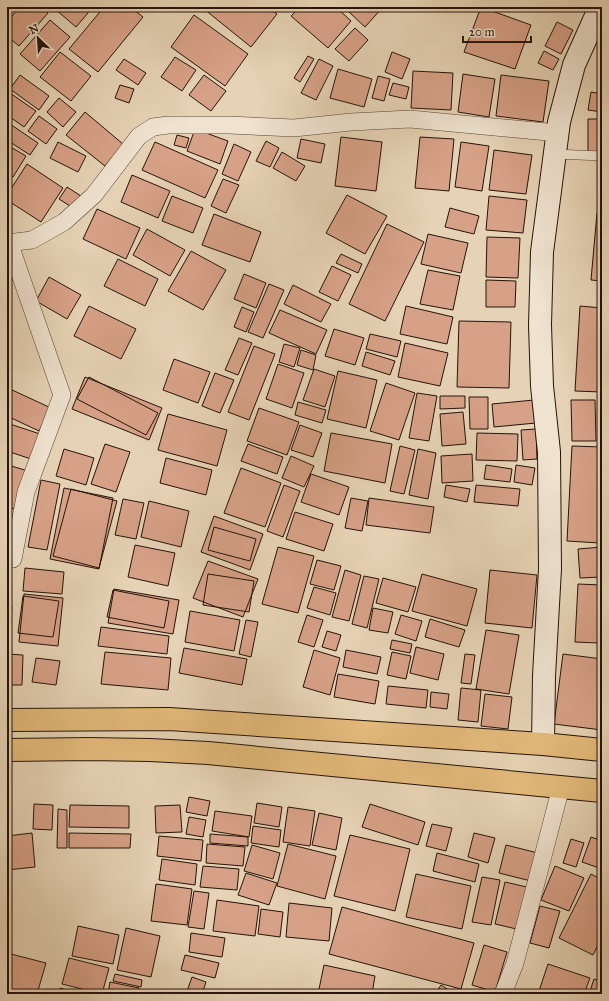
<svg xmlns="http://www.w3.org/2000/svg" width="609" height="1001" viewBox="0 0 609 1001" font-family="'IM FELL Great Primer',serif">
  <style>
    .building { fill: #d7a187; stroke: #25130b }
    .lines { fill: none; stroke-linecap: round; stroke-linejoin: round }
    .lane-casing { stroke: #554336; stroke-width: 10 }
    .street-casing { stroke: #554336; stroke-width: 18 }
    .secondary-casing { stroke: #25130b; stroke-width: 24 }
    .highway-casing { stroke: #25130b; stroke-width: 24 }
    .lane { stroke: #efe2cf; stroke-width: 9 }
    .street { stroke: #efe2cf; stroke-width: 17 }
    .secondary { stroke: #efe2cf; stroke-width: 22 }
    .highway { stroke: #e3ba7a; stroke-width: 22 }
  </style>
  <rect width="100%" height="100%" fill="#e6d3b5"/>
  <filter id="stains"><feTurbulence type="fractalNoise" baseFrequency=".005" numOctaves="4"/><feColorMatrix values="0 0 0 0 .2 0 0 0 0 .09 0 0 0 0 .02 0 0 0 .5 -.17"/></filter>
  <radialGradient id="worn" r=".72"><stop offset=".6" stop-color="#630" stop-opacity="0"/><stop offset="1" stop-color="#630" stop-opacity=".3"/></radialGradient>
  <path class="building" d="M 20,7 L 40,7 L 48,13 L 19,46 L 7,36 L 7,22 Z
    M 57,7 L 93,7 L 76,27 L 55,9 Z
    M 104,7 L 130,7 L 143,17 L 98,72 L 69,49 Z
    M 206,7 L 268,7 L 277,14 L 251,47 L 204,9 Z
    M 300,7 L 336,7 L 351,21 L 328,48 L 291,16 Z
    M 351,7 L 383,7 L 365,27 L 348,11 Z
    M 481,7 L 531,25 L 515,69 L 464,52 Z
    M 194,15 L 248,54 L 225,86 L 171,47 Z
    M 50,20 L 70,37 L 40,71 L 20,54 Z
    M 557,22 L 573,30 L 561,54 L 545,46 Z
    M 355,28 L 368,40 L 349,61 L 335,49 Z
    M 544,51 L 559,59 L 553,70 L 538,63 Z
    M 60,52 L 91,76 L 71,101 L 40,77 Z
    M 392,52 L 410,59 L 402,79 L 385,72 Z
    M 308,56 L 314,59 L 300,82 L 294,78 Z
    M 175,57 L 196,70 L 182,91 L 161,77 Z
    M 124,59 L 146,73 L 138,85 L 116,70 Z
    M 319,59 L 333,66 L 316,100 L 301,93 Z
    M 338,69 L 372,79 L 364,107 L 330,98 Z
    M 413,71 L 453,73 L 451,110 L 411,108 Z
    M 463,74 L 495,79 L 489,117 L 458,112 Z
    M 20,75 L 49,96 L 39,110 L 10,89 Z
    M 204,75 L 226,91 L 211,111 L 189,95 Z
    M 501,75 L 549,81 L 543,122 L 496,116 Z
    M 378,76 L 390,79 L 384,101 L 372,98 Z
    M 393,83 L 409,87 L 406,99 L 389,95 Z
    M 120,85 L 134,89 L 129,103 L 115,98 Z
    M 7,91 L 36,111 L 24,127 L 7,115 Z
    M 591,92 L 602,94 L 602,112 L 588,110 Z
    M 59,98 L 76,112 L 63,127 L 47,112 Z
    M 85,112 L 123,144 L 105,166 L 66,135 Z
    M 39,116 L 57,129 L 46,144 L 28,131 Z
    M 588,119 L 602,119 L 602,152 L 588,152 Z
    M 7,122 L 38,143 L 30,155 L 7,140 Z
    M 195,129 L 228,141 L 220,164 L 187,151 Z
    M 177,135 L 189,138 L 186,148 L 174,145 Z
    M 341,137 L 382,142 L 376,191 L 335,186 Z
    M 420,137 L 454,139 L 449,191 L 415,188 Z
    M 301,139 L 325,144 L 321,163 L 297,158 Z
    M 266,141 L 279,148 L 270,167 L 256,161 Z
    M 58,142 L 86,156 L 78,172 L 50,158 Z
    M 155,142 L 218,170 L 205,198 L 142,170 Z
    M 461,142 L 489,146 L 482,191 L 455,187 Z
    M 234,144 L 251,152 L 238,181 L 222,174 Z
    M 7,145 L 26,156 L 13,177 L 7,173 Z
    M 494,150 L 532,155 L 526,194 L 489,190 Z
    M 282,152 L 305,166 L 296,181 L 273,168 Z
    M 27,164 L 63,188 L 41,222 L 7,200 L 7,195 Z
    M 132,175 L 170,191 L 158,218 L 121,202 Z
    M 223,179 L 239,185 L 226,213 L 211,206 Z
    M 67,187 L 81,196 L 73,208 L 59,199 Z
    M 347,195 L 387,216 L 365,254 L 326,233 Z
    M 172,196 L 203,208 L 193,233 L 162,221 Z
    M 489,196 L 527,200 L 523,233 L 486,230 Z
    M 450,208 L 479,216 L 474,234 L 445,227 Z
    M 97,209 L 140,228 L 126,259 L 83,239 Z
    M 597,213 L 602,213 L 602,281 L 591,280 Z
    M 214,214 L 261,232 L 250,262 L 202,245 Z
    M 387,224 L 424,242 L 385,321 L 349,304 Z
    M 147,229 L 185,250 L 170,276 L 133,255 Z
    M 428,234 L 468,243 L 461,273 L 421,264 Z
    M 487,237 L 520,238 L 518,278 L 486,277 Z
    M 191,251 L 226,270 L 203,310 L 168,291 Z
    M 341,254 L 362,264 L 358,273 L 336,263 Z
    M 118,259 L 158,279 L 145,306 L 104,286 Z
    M 7,265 L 16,267 L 13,280 L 7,279 Z
    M 332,266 L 351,275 L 338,301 L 319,292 Z
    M 428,270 L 460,276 L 453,310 L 420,304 Z
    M 244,274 L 266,283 L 256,308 L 234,299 Z
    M 49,277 L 81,295 L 67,319 L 36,301 Z
    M 486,280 L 516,281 L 515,307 L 486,307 Z
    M 269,284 L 284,290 L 263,338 L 248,332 Z
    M 293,285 L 331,304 L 321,322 L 284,304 Z
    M 89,306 L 136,329 L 121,359 L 74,336 Z
    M 406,306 L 453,317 L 447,344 L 400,334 Z
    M 580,306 L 602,308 L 602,392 L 575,391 Z
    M 242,307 L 254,312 L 246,332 L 234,327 Z
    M 280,310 L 327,330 L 316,354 L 269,333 Z
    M 459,321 L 511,322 L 509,388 L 457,387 Z
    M 334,329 L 364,338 L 355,365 L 325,356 Z
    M 370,334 L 401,341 L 397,357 L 366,349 Z
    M 239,338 L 252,343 L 238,375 L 225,370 Z
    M 405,343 L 448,353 L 440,386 L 398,377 Z
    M 284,344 L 300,348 L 294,367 L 279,362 Z
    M 254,346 L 275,354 L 249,420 L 228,412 Z
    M 301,350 L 316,355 L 313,370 L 297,365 Z
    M 366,352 L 395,361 L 390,375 L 362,366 Z
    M 174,359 L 210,372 L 198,403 L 163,390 Z
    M 278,364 L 304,373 L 292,408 L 266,399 Z
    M 314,369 L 335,376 L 325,407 L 303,400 Z
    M 338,371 L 377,380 L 366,428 L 327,419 Z
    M 215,373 L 234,380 L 220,413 L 202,406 Z
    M 85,377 L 162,408 L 149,440 L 72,409 Z
    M 89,377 L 158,413 L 146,435 L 77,399 Z
    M 386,383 L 415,393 L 399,440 L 370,431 Z
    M 10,389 L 51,408 L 39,431 L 7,416 L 7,395 Z
    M 417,393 L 437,396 L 429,441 L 409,438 Z
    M 440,396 L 465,396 L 465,408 L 440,409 Z
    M 469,397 L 488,397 L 488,429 L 470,429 Z
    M 534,400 L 536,423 L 494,427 L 492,404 Z
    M 571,400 L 595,400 L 596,441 L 572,441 Z
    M 298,402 L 326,410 L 322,423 L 295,415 Z
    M 259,408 L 299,422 L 287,455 L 247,441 Z
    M 463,412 L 466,444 L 442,446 L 440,414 Z
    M 602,412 L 602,440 L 601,439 Z
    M 168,414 L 227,430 L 217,466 L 158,450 Z
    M 7,423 L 40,434 L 31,459 L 7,451 Z
    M 300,425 L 322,433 L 313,457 L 291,450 Z
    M 536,429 L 537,459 L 523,460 L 521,430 Z
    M 331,433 L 392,444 L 385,483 L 324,471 Z
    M 477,433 L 518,434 L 517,461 L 476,460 Z
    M 105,444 L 130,452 L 116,492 L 91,484 Z
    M 248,444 L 283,457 L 277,474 L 241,461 Z
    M 400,446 L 415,450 L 404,494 L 390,491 Z
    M 572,446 L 602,447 L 602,497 L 600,543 L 567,541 Z
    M 64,449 L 94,458 L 86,485 L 56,476 Z
    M 418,449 L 436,453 L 428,499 L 409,495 Z
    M 472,454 L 473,481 L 442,483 L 441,456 Z
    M 291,456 L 314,466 L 304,487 L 282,478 Z
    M 166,458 L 212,470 L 206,495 L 160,483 Z
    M 8,465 L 28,471 L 16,509 L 7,507 L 7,469 Z
    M 486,465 L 512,469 L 510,482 L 484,479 Z
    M 516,465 L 535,468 L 532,485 L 514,482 Z
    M 241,468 L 281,483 L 265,527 L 224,513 Z
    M 311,474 L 349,487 L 339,515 L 301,502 Z
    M 41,480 L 60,484 L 47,550 L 28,547 Z
    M 284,485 L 300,491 L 283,537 L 267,531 Z
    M 446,485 L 470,489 L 467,502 L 444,497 Z
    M 476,485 L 520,489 L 518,506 L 474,502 Z
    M 64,488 L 113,498 L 99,569 L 50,559 Z
    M 71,489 L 117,501 L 99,568 L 53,556 Z
    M 351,498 L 368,501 L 362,531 L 345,528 Z
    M 369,498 L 434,507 L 430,533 L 366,525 Z
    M 123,499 L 144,503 L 136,539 L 115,535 Z
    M 149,501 L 189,511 L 181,547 L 141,537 Z
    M 295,512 L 333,524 L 324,551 L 286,539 Z
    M 214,516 L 263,534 L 250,570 L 201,552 Z
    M 214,527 L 256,539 L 250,561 L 208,550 Z
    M 135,545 L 175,553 L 168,586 L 128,577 Z
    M 278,547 L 314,556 L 298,613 L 262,604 Z
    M 602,547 L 602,577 L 580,578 L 578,549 Z
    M 317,560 L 341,566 L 334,590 L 310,584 Z
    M 208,561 L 258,579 L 243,617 L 193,598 Z
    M 25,568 L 64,572 L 62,594 L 23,591 Z
    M 345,570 L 361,575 L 349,621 L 332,617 Z
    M 490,570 L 537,575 L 532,628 L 485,623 Z
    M 208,574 L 254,581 L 249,612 L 203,605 Z
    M 422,574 L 477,589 L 467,626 L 412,611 Z
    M 364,576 L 379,579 L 367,628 L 352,624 Z
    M 383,578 L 416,587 L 408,612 L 376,603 Z
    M 578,584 L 601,585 L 599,643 L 575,642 Z
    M 314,587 L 336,593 L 330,615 L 307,608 Z
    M 114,589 L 179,600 L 173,634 L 108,623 Z
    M 113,590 L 169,601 L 164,628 L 107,617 Z
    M 24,594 L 63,598 L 58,646 L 19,642 Z
    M 23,596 L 59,601 L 53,637 L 18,633 Z
    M 7,607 L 12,607 L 7,641 Z
    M 373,608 L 393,612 L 388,633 L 369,630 Z
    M 190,611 L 240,620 L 234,651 L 185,642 Z
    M 307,615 L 323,620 L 314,647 L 298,642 Z
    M 401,615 L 422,621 L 416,641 L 395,634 Z
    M 430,619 L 465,630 L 459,647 L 425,637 Z
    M 246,620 L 258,622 L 251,657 L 239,654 Z
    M 101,627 L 169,636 L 167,654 L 98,646 Z
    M 486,630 L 519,635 L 509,694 L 476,689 Z
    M 327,631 L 341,635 L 336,651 L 322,647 Z
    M 392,640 L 412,644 L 410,653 L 390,649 Z
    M 416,647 L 444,654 L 438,680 L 410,673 Z
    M 184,648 L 247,659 L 242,685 L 179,673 Z
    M 314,650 L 340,658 L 330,695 L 303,687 Z
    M 346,650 L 381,657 L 377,674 L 343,667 Z
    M 105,652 L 171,658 L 168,690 L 101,684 Z
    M 392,652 L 411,656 L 406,679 L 387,675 Z
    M 7,654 L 23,655 L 22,685 L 7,685 Z
    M 465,654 L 475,655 L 471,684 L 461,683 Z
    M 563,654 L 602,659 L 602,730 L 554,724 Z
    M 36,658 L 60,661 L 56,685 L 32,682 Z
    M 338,674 L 379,681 L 375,704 L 334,697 Z
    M 388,686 L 428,690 L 426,708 L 386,704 Z
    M 461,688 L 481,690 L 478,722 L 458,720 Z
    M 431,692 L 449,694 L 447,709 L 430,707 Z
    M 485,694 L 512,697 L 508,729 L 481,726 Z
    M 189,797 L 210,801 L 207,816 L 186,812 Z
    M 257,803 L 282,807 L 279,827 L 254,823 Z
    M 34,804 L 53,805 L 52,830 L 33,829 Z
    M 370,804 L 425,822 L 418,845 L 362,827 Z
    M 70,805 L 129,806 L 129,828 L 69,827 Z
    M 180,805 L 182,832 L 156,833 L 155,806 Z
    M 288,807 L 315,811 L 310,846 L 283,842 Z
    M 58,809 L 67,810 L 67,848 L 57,848 Z
    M 215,811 L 252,816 L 249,837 L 212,831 Z
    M 319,813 L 342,818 L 336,850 L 312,845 Z
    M 189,817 L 206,820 L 203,837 L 186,834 Z
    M 432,824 L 452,828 L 446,851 L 426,846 Z
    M 253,826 L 281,830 L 279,847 L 251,843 Z
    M 32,833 L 35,867 L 7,870 L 7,836 Z
    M 69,833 L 131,834 L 130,848 L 69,848 Z
    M 474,833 L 495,838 L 488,863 L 468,857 Z
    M 210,834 L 248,837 L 248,846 L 210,843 Z
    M 350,835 L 410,849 L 395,911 L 334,896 Z
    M 159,836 L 203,840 L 201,861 L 157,856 Z
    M 591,837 L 602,841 L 602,869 L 582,862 Z
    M 571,839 L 584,843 L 576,867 L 563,863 Z
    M 207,844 L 245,847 L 243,866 L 206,863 Z
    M 288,844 L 336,856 L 325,899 L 277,886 Z
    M 252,845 L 280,853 L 273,879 L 244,871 Z
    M 506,845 L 538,853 L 531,881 L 499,873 Z
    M 437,853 L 479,864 L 475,882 L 433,871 Z
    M 162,859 L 197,864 L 195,885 L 159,880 Z
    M 203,866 L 239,869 L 237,890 L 200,887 Z
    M 555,866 L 584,878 L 569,911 L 541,900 Z
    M 246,873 L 277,883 L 269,905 L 238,895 Z
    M 416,874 L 471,886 L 462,929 L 406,917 Z
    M 591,874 L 602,880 L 602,937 L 593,955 L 559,938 Z
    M 482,877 L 500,880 L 491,925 L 472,922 Z
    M 505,882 L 531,888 L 521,930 L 495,924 Z
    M 156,884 L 192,889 L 187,925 L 151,921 Z
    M 194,891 L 209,893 L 204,929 L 188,927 Z
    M 217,900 L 259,906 L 255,936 L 213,931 Z
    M 289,903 L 332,908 L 329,941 L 286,937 Z
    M 540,906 L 560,911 L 549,948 L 530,943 Z
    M 342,907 L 474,943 L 461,989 L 329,954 Z
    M 261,909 L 283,912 L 280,937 L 258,934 Z
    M 78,926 L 119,935 L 113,964 L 72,956 Z
    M 126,928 L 160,936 L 151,977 L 117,970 Z
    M 191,933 L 225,938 L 222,957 L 189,952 Z
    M 484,945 L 507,952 L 495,992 L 472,985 Z
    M 7,953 L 46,963 L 37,994 L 11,994 L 7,993 Z
    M 185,955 L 219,963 L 215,978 L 181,970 Z
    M 69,958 L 109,968 L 102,994 L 62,984 Z
    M 548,964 L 590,978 L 584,994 L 538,994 Z
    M 324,965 L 375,976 L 372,994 L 318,994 Z
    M 115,974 L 142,980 L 141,987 L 113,981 Z
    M 192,977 L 206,982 L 202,994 L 186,994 Z
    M 594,979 L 602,982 L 602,994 L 589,994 Z
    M 110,982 L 139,988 L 138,994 L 108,994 Z
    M 441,985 L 455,994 L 435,994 Z
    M 60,988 L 80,994 L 58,994 Z"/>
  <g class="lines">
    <g class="lane-casing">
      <path id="lane" d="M 554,154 L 602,156"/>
    </g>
    <g class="street-casing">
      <path id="street" d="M 9,242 L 37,323 L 62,395 L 26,492 L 13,559
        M 7,243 L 32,240 L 64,222 L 94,195 L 139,136 L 153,127 L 168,125 L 229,125 L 294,128 L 351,122 L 410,119 L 558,133
        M 503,994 L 515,963 L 523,933 L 561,787"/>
    </g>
    <g class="secondary-casing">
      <path id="secondary" d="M 543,744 L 544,676 L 550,569 L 549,452 L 542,386 L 540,325 L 542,252 L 559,122 L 574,65 L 600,7"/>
    </g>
    <g class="highway-casing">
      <path id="highway" d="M 7,720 L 169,719 L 543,744 L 602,750
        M 7,750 L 89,749 L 150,750 L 208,753 L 602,791"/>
    </g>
    <use href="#lane" class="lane"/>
    <use href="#street" class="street"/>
    <use href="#secondary" class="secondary"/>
    <use href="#highway" class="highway"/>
  </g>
  <rect width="609" height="1001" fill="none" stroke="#e6d3b5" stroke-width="24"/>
  <rect x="8" y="8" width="593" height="985" fill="none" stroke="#25130b" stroke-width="2"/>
  <rect x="12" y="12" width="585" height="977" fill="none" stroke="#25130b"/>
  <g transform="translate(38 38) rotate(335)" stroke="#efe2cf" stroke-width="3" paint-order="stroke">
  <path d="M0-3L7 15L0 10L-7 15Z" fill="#25130b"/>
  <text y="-6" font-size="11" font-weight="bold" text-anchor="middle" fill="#25130b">N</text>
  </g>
  <path d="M463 36v6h68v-6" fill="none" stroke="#25130b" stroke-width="2"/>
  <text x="469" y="36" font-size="12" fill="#25130b" stroke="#efe2cf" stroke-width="3" paint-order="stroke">20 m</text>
  <rect width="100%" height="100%" filter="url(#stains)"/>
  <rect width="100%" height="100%" fill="url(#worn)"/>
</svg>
